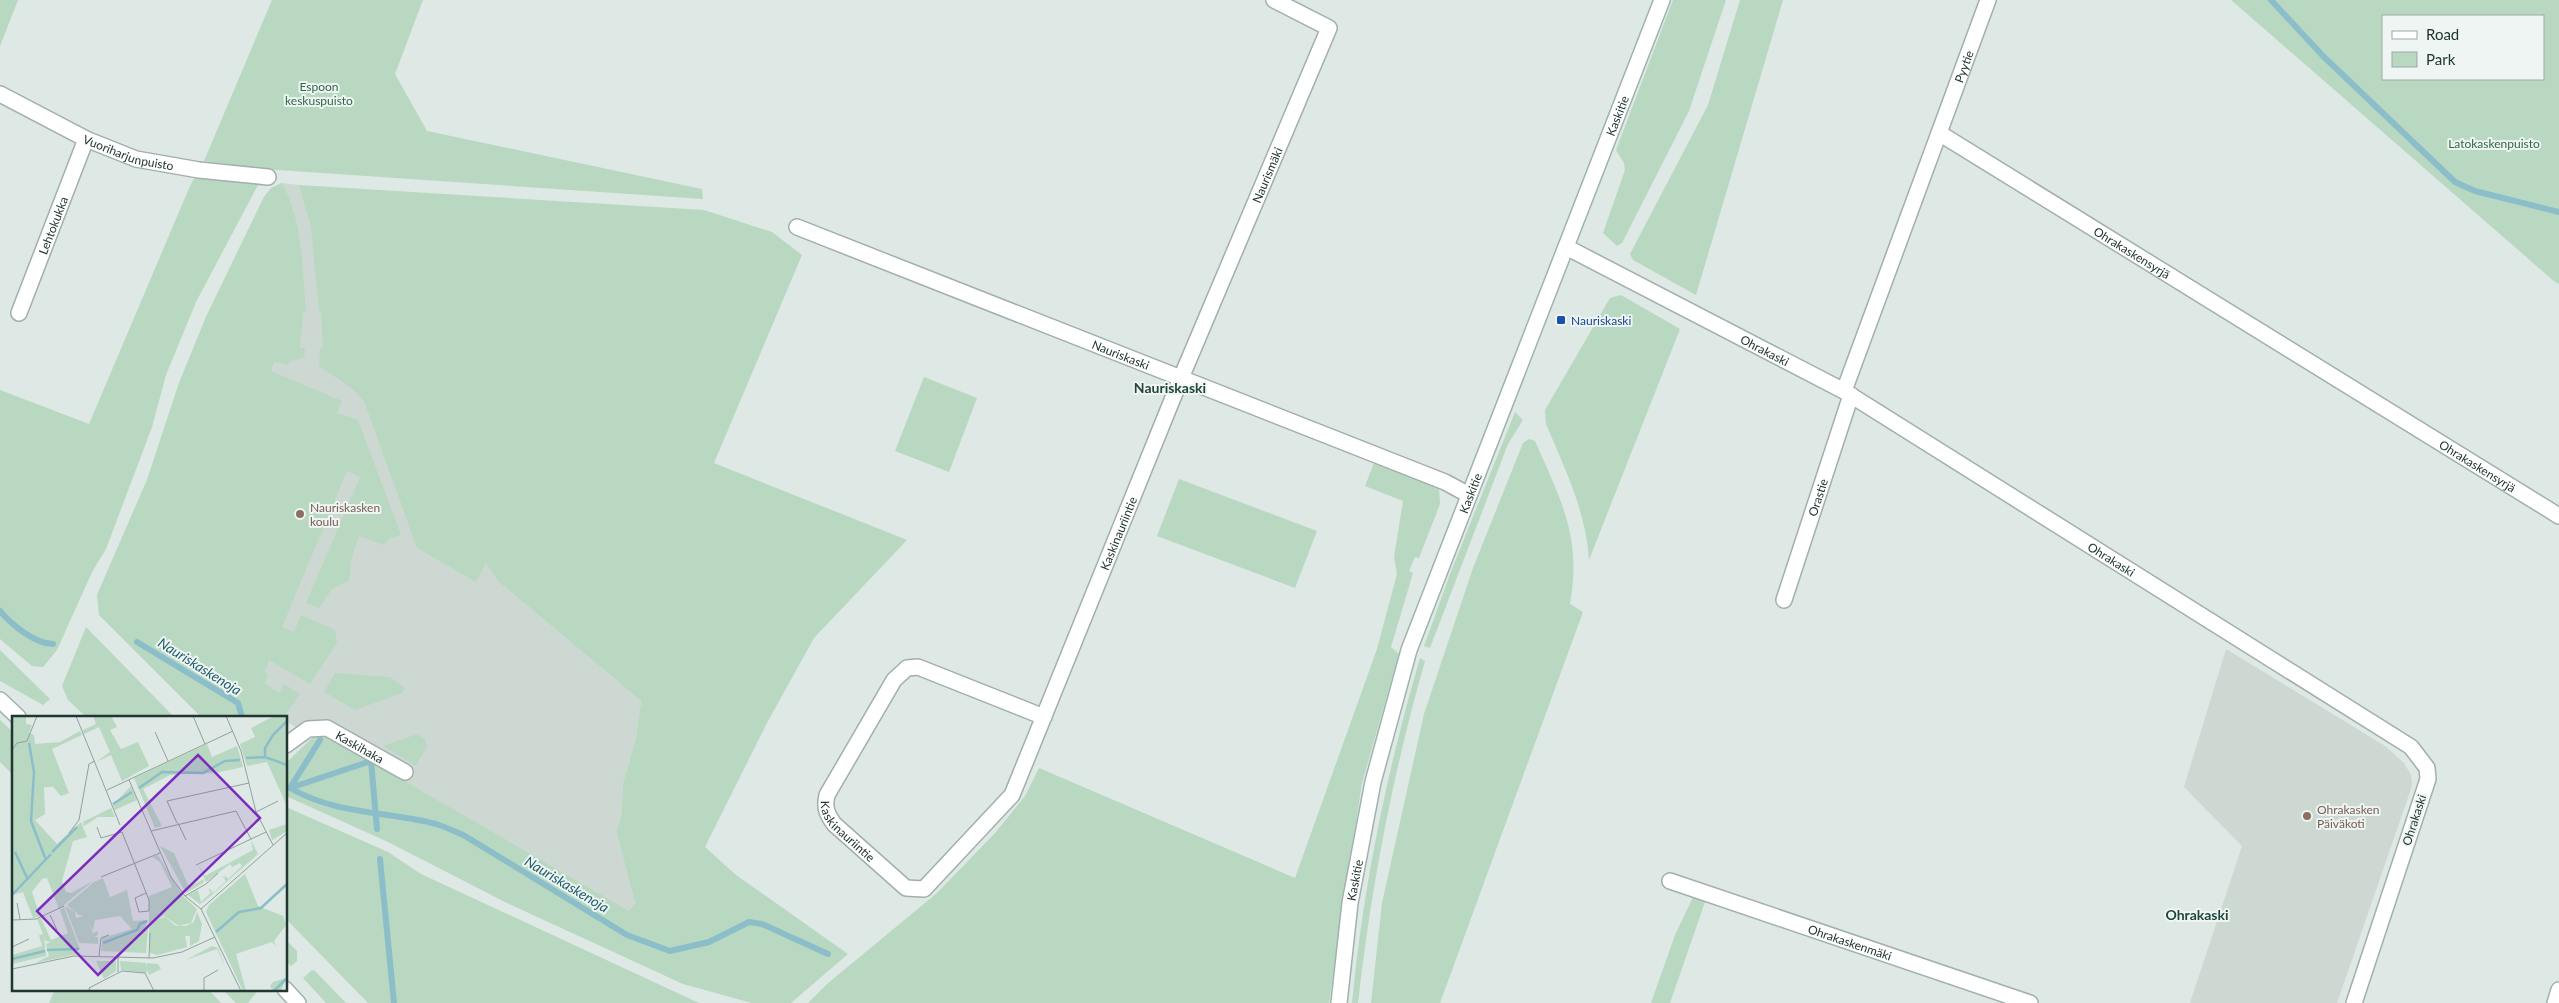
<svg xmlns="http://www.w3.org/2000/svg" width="2559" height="1003" viewBox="0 0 2559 1003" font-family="Lato,sans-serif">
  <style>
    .built { fill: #cdd8d3 }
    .green { fill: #b9d8c2; fill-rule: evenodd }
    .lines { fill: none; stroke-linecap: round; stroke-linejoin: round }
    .stream { stroke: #8bbec9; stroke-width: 6 }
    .street-casing { stroke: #a2afab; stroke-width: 18 }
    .secondary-casing { stroke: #9fb3ac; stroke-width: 18 }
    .street { stroke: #fff; stroke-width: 15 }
    .secondary { stroke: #fff; stroke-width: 15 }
    .transit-dot { fill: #1a4fb4; stroke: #eef5f2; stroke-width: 2 }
    .education-dot { fill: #8d6e63; stroke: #eef5f2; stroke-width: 2 }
    .labels { text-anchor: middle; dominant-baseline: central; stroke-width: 4; stroke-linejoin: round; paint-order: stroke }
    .street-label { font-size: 12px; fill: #213631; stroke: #eef5f2 }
    .park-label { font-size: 12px; fill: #306947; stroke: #eef5f2 }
    .transit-label { font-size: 12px; fill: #164399; stroke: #eef5f2; text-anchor: start }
    .education-label { font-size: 12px; fill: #785e54; stroke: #eef5f2; text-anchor: start }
    .neighbourhood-label { font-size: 14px; font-weight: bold; fill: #20463e; stroke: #eef5f2 }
    .water-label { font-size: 14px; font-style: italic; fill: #225e6c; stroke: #eef5f2 }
    .inset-river { fill: none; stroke: #8bbec9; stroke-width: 2.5 }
    .inset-road { fill: none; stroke: #92a19c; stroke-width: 1 }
    .view { fill: #7b2cbf; fill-opacity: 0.15; stroke: #7b2cbf; stroke-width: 2.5 }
    .inset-edge { fill: none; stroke: #213631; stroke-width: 2.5 }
  </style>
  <rect width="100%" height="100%" fill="#dee8e4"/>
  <path class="built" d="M 282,183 L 299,185 L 320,207 L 524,603 L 641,701 L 636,738 L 623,783 L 621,818 L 616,831 L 635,903 L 629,912 L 325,735 L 312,738 L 286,721 L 286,717 L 279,717 L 97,595 L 147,480 L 179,383 L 206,317 L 264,197 L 271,188 Z
    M 2226,649 L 2385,746 L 2404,763 L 2411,775 L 2412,786 L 2337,1003 L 2190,1003 L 2242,846 L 2184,787 Z"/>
  <path class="green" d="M 0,0 L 18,0 L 0,46 Z
    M 272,0 L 423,0 L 395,74 L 427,131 L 702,189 L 703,199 L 263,169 L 204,161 Z
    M 1673,0 L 1726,0 L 1689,111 L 1622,243 L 1617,246 L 1603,233 L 1625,170 L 1624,163 L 1616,150 Z
    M 1740,0 L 1783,0 L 1696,295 L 1633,260 L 1630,254 L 1708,105 Z
    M 2231,0 L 2559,0 L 2559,284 L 2555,282 ZM 2383,16 L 2543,16 L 2543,79 L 2383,79 Z
    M 197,174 L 259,183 L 196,302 L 166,375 L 152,427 L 106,549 L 92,572 L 57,650 L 43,667 L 32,666 L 0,639 L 0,390 L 89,424 L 190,186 Z
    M 282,183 C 303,220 302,269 306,311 L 303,311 L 300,348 L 305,348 L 304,358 L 290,361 L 288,365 L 274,362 L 271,371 L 342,401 L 337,413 L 358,420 L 401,535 L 390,538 L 384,545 L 359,536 L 351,561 L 349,581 L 332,589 L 319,608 L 306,603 L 360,477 L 347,471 L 282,627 L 294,632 L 301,615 L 335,630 L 337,643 L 310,684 L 269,660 L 265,671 L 268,675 L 265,683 L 279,693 L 284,684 L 300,694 L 284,717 L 201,717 L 99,615 L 97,595 L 147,480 L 179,383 L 206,317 L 264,197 L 271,188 Z
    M 299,185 L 704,210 L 772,232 L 802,255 L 714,463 L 907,540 L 814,638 L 768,721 L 705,847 L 736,875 L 848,954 L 791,1003 L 752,1003 L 683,984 L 505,902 L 388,842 L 286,796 L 286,763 L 312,738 L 325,735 L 629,911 L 635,903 L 616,831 L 621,818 L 623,783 L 636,738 L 641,701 L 498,581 L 486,563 L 476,582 L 417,548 L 364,401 L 353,389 L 319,366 L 320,348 L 323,347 L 321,311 L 319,311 L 311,227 Z
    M 1621,295 L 1680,329 L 1589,560 C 1586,511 1565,469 1546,424 L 1545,410 L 1610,298 Z
    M 924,377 L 977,398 L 949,472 L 895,451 Z
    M 1515,412 L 1523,420 L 1508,444 L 1430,648 L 1424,646 L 1450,574 Z
    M 1529,439 L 1535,441 C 1561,500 1582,538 1570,604 L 1583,612 L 1440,1003 L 1371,1003 L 1382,903 L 1424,714 L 1473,568 L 1523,443 Z
    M 1374,463 L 1439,488 L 1440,504 L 1419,558 L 1415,557 L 1409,571 L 1413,573 L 1391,647 L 1399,654 L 1362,783 L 1329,1003 L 808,1003 L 827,984 L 937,893 L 996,832 L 1025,796 L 1039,768 L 1295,878 L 1377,649 L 1397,574 L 1394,557 L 1403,501 L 1365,486 Z
    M 1179,479 L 1317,531 L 1295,588 L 1157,536 Z
    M 86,627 L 174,717 L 86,717 L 68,700 L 62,686 Z
    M 0,650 L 50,699 L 43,705 L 0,681 Z
    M 1420,658 L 1425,661 C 1393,773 1371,887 1358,1003 L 1352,1003 C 1363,886 1387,771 1420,658 Z
    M 335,673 L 390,677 L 405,688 L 402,693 L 355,710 L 324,692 Z
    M 0,720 L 14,733 L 14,776 L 0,762 Z
    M 417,734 L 425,739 L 427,746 L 416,766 L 383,746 Z
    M 286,807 L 388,852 L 421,874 L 699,1003 L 368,1003 L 286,919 Z
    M 1694,895 L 1706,899 L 1670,1003 L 1651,1003 L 1675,935 Z
    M 286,940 L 297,951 L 297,961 L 291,966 L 286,961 Z
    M 312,970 L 315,971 L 346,1003 L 326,1003 L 303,978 Z
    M 55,989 L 208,989 L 221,1003 L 49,1003 Z
    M 222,989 L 259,989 L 248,1003 L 236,1003 Z"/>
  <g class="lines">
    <path class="stream" d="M 2271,0 L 2323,56 L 2455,182 L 2475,191 L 2559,212
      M 0,611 C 12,625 35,644 53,644
      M 137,642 L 238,703 L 242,717
      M 290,788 C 337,815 386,811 436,824 C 446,827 456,832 465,836 L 627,935 L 670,951 L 709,942 L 749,922 L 762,924 L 828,954
      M 290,788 L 371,761 L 377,829
      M 290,788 L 320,740
      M 380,859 L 394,1003"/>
    <g class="street-casing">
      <g id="street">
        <path id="s1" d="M 0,94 L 86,139 L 136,159 L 199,170 L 268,177"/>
        <path id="s2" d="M 1939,133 L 1988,0"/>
        <path id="s3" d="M 797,227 L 1445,482 L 1469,495"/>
        <path id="s4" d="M 1566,247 L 1844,391 L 2411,747 L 2427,768 L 2428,779 L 2354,1003"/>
        <path id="s5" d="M 19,313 L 86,139"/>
        <path id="s6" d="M 1844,391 L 1939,133 L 2559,516"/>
        <path id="s7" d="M 1784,600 L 1851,395"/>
        <path id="s8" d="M 1044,717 L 918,667 L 907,668 L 894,680 L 827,795 C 824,808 827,814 834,824 L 906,888 L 924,889 L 1012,795 L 1181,378 L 1329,28 L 1274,0"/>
        <path id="s9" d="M 286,745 L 308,729 L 327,728 L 405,772"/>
        <path id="s10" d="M 1670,881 L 2030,1003"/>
      </g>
    </g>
    <g class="secondary-casing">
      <g id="secondary">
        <path d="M 0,700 L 18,717"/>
        <path d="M 285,989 L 298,1003"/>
        <path id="s11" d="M 1339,1003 L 1350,903 L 1373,782 L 1409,650 L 1662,0"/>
        <path d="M 2555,1003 L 2559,990"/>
      </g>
    </g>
    <use href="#street" class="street"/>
    <use href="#secondary" class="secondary"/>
  </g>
  <rect class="transit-dot" x="1556" y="315" width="10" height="10" rx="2.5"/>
  <g class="education-dot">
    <circle cx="300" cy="514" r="5"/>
    <circle cx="2307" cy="816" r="5"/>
  </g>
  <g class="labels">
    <g class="street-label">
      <text stroke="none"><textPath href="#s2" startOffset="71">Pyytie</textPath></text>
      <text stroke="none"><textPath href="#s11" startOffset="934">Kaskitie</textPath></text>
      <text stroke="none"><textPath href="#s1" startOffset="142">Vuoriharjunpuisto</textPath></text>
      <text stroke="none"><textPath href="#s8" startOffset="1242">Naurismäki</textPath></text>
      <text stroke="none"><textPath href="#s5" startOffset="94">Lehtokukka</textPath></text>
      <text stroke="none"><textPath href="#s6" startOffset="502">Ohrakaskensyrjä</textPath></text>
      <text stroke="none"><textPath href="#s4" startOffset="224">Ohrakaski</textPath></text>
      <text stroke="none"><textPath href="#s3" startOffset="348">Nauriskaski</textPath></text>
      <text stroke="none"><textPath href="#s6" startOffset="908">Ohrakaskensyrjä</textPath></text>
      <text stroke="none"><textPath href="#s11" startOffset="529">Kaskitie</textPath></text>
      <text stroke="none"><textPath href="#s7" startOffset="108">Orastie</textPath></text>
      <text stroke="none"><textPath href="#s8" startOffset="854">Kaskinauriintie</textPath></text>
      <text stroke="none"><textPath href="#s4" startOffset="629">Ohrakaski</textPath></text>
      <text stroke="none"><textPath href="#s9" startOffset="84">Kaskihaka</textPath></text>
      <text transform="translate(2414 820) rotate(-72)">Ohrakaski</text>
      <text stroke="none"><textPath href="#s8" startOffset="342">Kaskinauriintie</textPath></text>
      <text stroke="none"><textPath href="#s11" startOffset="124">Kaskitie</textPath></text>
      <text stroke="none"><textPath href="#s10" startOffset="190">Ohrakaskenmäki</textPath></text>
    </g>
    <g class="park-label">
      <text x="319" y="86">Espoon<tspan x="319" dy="14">keskuspuisto</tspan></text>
      <text x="2494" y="143">Latokaskenpuisto</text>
    </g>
    <g class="transit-label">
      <text x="1571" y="320">Nauriskaski</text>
    </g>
    <g class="education-label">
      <text x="310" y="507">Nauriskasken<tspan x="310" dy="14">koulu</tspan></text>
      <text x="2317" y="809">Ohrakasken<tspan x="2317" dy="14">Päiväkoti</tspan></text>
    </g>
    <g class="neighbourhood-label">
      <text x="1170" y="387">Nauriskaski</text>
      <text x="2197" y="914">Ohrakaski</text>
    </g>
    <g class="water-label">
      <text transform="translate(200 666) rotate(32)">Nauriskaskenoja</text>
      <text transform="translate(567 884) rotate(31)">Nauriskaskenoja</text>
    </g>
  </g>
  <g transform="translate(12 716)">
    <rect width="275" height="275" fill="#dee8e4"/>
    <path d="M 0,0 L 14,0 L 14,8 L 20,9 L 17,17 L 22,19 L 23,28 L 48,26 L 68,15 L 70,19 L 40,33 L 57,77 L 49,80 L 41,71 L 32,71 L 33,98 L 23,104 L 45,128 L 69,106 L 75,121 L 61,125 L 50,165 L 54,176 L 59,177 L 81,165 L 47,193 L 35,162 L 30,163 L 20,176 L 28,200 L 21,202 L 11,176 L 0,179 ZM 81,0 L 99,0 L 105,11 L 98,14 L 109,33 L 126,26 L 137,50 L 110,65 L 99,39 L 84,46 L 98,36 L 87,11 L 72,18 L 71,14 L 84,8 ZM 262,0 L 275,0 L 275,90 L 255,46 L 235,50 L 228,28 L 243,21 L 239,12 ZM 195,28 L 200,41 L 225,30 L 231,51 L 203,57 L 158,59 L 131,73 L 150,110 L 143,112 L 122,62 ZM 119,70 L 125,84 L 103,94 L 101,89 ZM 99,92 L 103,101 L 86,101 L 72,110 L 71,106 ZM 275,108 L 275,115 L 260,124 L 257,114 ZM 239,124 L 246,138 L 194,184 L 188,188 L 176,179 L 186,174 L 189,186 L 199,177 L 197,175 L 197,172 L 201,177 L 214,165 L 210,160 L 213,162 L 213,159 L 216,163 L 230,150 L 228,147 L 220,151 L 218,148 L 194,166 L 186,148 L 193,160 L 241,134 ZM 148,130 L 162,137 L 177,171 L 192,163 L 191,167 L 174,177 ZM 146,139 L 171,180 L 185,193 L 179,207 L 167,210 L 152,200 L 137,209 L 137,180 L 160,171 L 148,146 L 140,141 ZM 233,158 L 246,190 L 271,200 L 274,209 L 262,225 L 264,230 L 260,226 L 224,238 L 234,275 L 231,275 L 194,196 L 197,189 ZM 91,162 L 98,181 L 115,174 L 121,205 L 136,204 L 132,214 L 89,229 L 136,213 L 134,237 L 89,235 L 90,222 L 120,213 L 108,200 L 84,204 L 67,199 L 55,189 L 82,166 ZM 53,190 L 63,196 L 64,202 L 73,200 L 83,204 L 81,215 L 75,204 L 81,217 L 85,215 L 86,219 L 82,221 L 86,221 L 86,228 L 67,227 ZM 52,191 L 68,233 L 64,236 L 70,237 L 23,247 L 37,240 L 34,228 L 39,226 L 34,225 L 25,203 L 29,202 L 39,224 L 56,217 L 48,194 ZM 185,196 L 190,208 L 187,225 L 178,230 L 178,220 L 173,220 L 175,231 L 145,239 L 138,237 L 137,212 L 143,205 L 153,201 L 164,210 L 174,210 L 182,206 ZM 32,218 L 34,240 L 0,248 L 0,239 L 30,230 L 27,219 ZM 200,230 L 206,232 L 213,250 L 205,233 L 174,244 ZM 84,245 L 104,245 L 104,255 L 92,263 ZM 108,245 L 134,247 L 134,252 L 135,247 L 146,248 L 149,253 L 137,259 L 135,253 L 135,257 L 109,254 ZM 274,262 L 269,275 L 261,275 L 258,270 L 261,266 Z" fill="#b9d8c2"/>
    <path class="inset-river" d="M 17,27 L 22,56 L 19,105 L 34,144M 253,41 L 253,32 L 261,19 L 275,5M 234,42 L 253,41 L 275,49M 127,72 L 150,56 L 191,57 L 213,45 L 228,44M 101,88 L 120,76M 3,136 L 16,164M 40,136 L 65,111M 0,179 L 39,138M 204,216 L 227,196 L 249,192 L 275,168M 91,227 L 125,214 L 128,208 L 135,205M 35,234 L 67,233M 0,243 L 33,235M 262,275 L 274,263"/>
    <path class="inset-road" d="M 64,0 L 108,109M 181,0 L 193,28M 214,0 L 229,35 L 244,96 L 261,129M 143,16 L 156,45M 0,34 L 5,27 L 15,25 L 25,0M 117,64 L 159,161 L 173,180 L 189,193M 95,74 L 221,15M 244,96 L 266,85M 165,107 L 155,85 L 237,67M 166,107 L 174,124M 85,111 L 89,122 L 110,116 L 137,184 L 137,195 L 127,196 L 123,182 L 134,177M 139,115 L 224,95 L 239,123M 57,117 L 67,104 L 77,48 L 83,45M 184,149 L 254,116M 89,161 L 148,137M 173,180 L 194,168 L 206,157M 5,187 L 8,203M 38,199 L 45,214M 0,204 L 24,203 L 52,190M 0,231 L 17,223M 170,236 L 203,221M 87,240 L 89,222 L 97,219M 106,240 L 106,256M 137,242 L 138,217M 0,253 L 62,240 L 141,242 L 170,236M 78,275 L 77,272 L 110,255 L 133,257 L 142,275M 192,275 L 192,262 L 206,254M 229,275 L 189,193 L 275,117"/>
    <path class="view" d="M 186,39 L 248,102 L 86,259 L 25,195 Z"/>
    <rect width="275" height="275" class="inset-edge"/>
  </g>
  <rect x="2382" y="15" width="162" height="65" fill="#eef5f2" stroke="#9ca9a5"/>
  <rect x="2392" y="31" width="25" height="8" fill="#ffffff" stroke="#9ca9a5"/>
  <text x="2426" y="40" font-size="15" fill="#213631">Road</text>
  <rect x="2392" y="52" width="25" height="15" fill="#b9d8c2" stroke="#9ca9a5"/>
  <text x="2426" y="65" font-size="15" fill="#213631">Park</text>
</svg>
